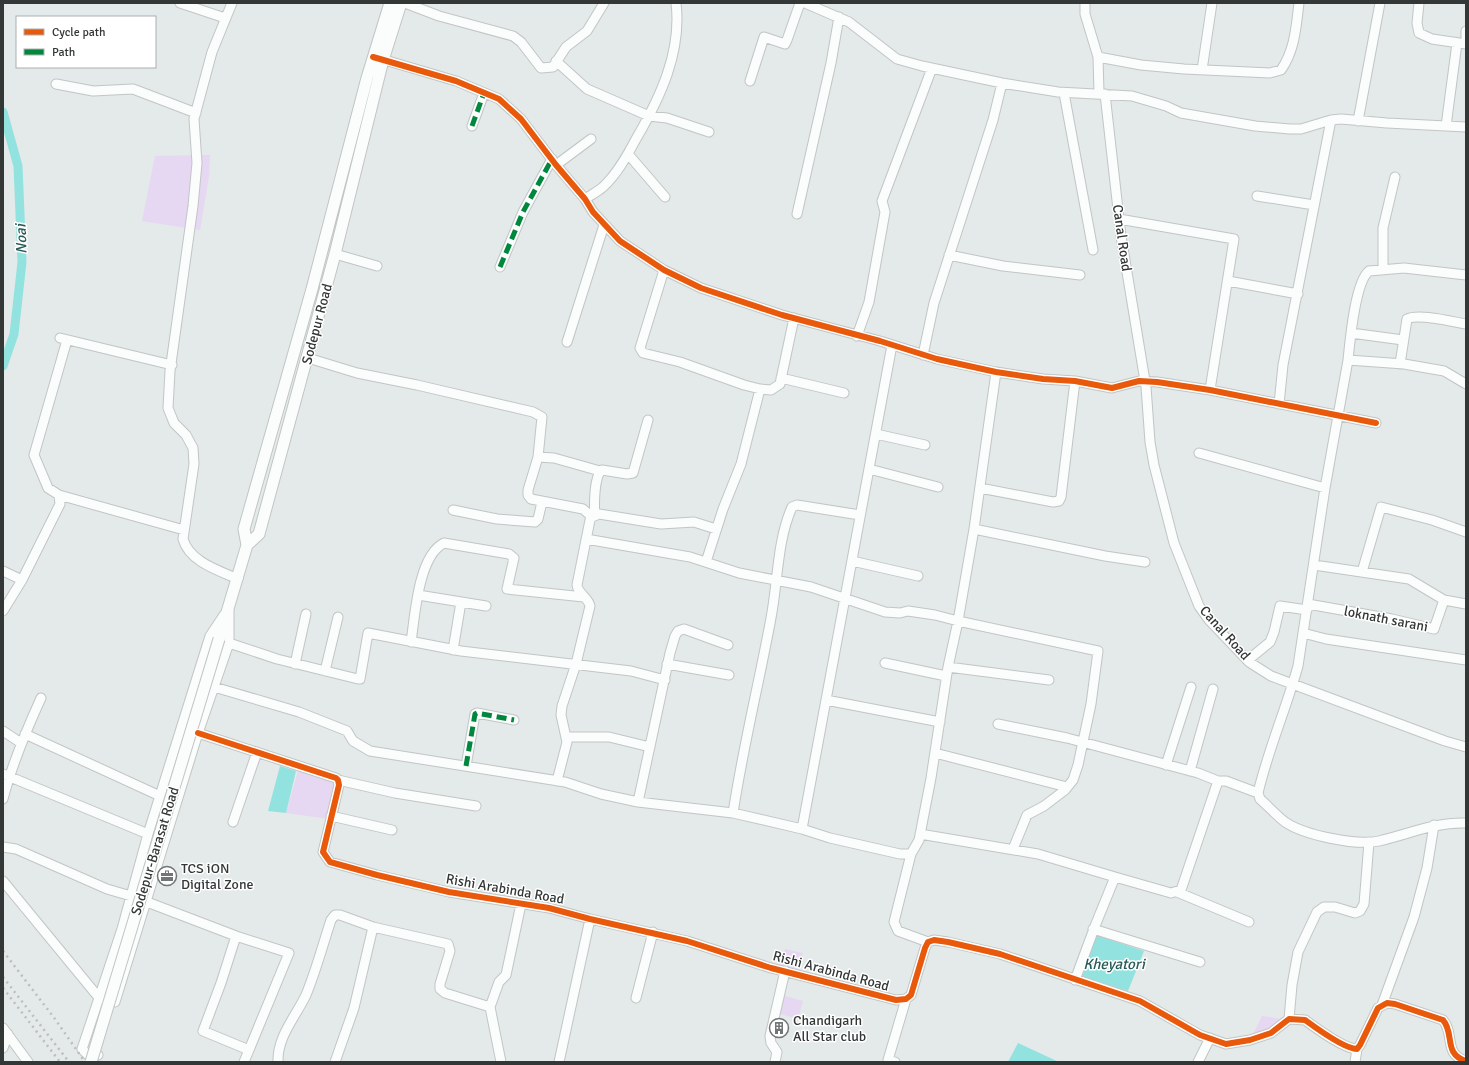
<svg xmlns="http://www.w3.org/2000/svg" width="1469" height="1065" viewBox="0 0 1469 1065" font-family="Signika,sans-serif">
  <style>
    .green { fill: #e6d7f3 }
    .water { fill: #92e3df }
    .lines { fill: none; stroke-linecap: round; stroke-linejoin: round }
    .canal { stroke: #92e3df; stroke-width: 9 }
    .minor-casing { stroke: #c1c6c5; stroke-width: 11 }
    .major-casing { stroke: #c1c6c5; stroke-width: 13 }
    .minor { stroke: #fbfcfc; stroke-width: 9 }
    .major { stroke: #fbfcfc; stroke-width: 11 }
    .rail { stroke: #bdbebe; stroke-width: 2.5; stroke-dasharray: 2 4; stroke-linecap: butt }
    .major-bridge-casing { stroke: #c1c6c5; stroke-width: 13; stroke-linecap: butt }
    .major-bridge { stroke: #fbfcfc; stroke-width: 11 }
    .quiet { stroke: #00873e; stroke-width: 5; stroke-dasharray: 10 5; stroke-linecap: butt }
    .cycleway-casing { stroke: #fff; stroke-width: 8 }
    .cycleway { stroke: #e8590c; stroke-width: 6 }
    .labels { text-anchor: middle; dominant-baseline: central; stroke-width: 3; stroke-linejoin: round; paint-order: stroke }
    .street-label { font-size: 14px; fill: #333736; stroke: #fff }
    .poi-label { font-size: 14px; fill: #333736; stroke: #fff; text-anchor: start }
    .water-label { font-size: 15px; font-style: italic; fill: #295a58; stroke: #fff }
  </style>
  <rect width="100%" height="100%" fill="#e4e9e9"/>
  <path class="green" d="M 210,155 L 209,176 L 200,230 L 142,221 L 155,156 Z
    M 298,771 L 335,783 L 329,819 L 286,813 Z
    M 785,949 L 803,953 L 798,973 L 778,968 Z
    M 782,995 L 803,1001 L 798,1019 L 777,1013 Z
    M 1262,1016 L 1281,1019 L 1282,1025 L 1251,1038 Z"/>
  <path class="water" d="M 280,766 L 296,771 L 286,813 L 268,811 Z
    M 1096,935 L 1144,951 L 1128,991 L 1082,977 Z
    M 1018,1043 L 1059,1062 L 1008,1062 Z"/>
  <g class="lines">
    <path class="canal" d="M 3,112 L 18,166 L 22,262 L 14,334 L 3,366"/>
    <g class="minor-casing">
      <path id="minor" d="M 180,3 L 225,18
        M 232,3 L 212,52 L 194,119 L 197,163 L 193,206 L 170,371 L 168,408 L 174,423 L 186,435 L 193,448 L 194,464 L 183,539 C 189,561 217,570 238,579
        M 405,3 L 439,16 L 513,36 L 521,42 L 541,68 L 553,67 L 566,47 L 587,31 L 604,3
        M 805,3 L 849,22 L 897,59 L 922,66 L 1002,83 L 1058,92 L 1132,96 L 1166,106 L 1181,113 L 1255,126 L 1290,129 L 1301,129 L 1331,120 L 1341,119 L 1387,123 L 1466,127
        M 1085,3 L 1085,14 L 1098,57 L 1099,93
        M 1419,3 L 1417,23 L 1419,33 L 1432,39 L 1466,44
        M 1466,31 L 1466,43
        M 1098,57 L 1141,65 L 1184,69 L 1270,73 L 1281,70 C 1295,50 1296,27 1299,3
        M 378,58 L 456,81 L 499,99 L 521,119 L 556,165 L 585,199 L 593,212 L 620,241 L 664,270 L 701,288 L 782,315 L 880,341 L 937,359 L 996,372 L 1043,379 L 1075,381 L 1112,388 L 1139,381 L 1157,382 L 1210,390 L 1376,423
        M 556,61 L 587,89 L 649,116 L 667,118 L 709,132
        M 1202,70 L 1212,3
        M 750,81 L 764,37 L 785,44 L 787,40 L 800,3
        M 56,84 L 93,91 L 133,89 L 196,113
        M 1064,93 L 1093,250
        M 1105,94 L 1121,236 L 1146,387 L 1150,442 L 1154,465 L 1174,543 L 1199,606 L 1209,620 L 1249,662 L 1271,676 L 1445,741 L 1466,747
        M 1358,121 L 1380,3
        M 472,126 L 484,93
        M 1446,126 L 1457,43
        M 628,154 L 665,197
        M 556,165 L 591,139
        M 1257,196 L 1314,205
        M 585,199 C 591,195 597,192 603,187 C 617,174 627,156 636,139 C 660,98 682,52 676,3
        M 797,214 L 831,63 L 839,17
        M 1119,219 L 1234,239 L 1210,390
        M 335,254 L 377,266
        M 949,255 L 1003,266 L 1080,275
        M 500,267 L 523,212 L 552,159
        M 1383,269 L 1383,228 L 1395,177
        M 664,270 L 640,348 L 643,353 L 680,362 L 744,385 L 760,389 L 771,390 L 780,384 L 794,318
        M 1228,281 L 1298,294
        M 1351,333 L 1403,340
        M 857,336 L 869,302 L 885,212 L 882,201 L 932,68
        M 60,338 L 172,365
        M 567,342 L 604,225
        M 923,355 L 934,303 L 993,120 L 1002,83
        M 308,358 L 357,373 L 417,385 L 533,412 L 542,417 L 538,457
        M 1348,360 C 1350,341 1355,282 1369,271 L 1404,268 L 1466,275
        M 1400,364 L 1407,319 C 1419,313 1453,322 1466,324
        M 781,378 L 844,393
        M 1466,384 L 1444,371 L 1404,364 L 1348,360 L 1325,488 L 1298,666 C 1286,709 1268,750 1258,793 L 1260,799 C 1268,806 1276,815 1285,822 C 1304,835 1356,846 1379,841 C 1409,834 1435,822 1466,823
        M 1279,404 L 1283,365 L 1331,120
        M 876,434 L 925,445
        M 1199,453 L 1325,488
        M 869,469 L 938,487
        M 980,488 L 1053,502 L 1059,501 L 1061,497 L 1075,381
        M 59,495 L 184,530
        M 453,510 L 497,519 L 535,522 L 538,519 L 542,502
        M 595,515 C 594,505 594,476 602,470 L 627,474 L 633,473 L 648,420
        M 592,517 L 583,509 L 531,499 L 528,495 L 528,490 L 538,457 L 554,458 L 600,471
        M 974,529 L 1105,556 L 1145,562
        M 586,539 L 690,557 L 739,573 L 811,587 L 885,612 L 900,613 L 908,611 L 935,615 L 958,621 L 1098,651 L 1091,704 L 1078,765 L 1073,780 L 1065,790 L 1044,806 L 1027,815 L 1013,849
        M 852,561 L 918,576
        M 706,562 L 723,509 L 741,464 L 760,389
        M 1314,565 L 1409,579 L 1444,600 L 1466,604
        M 3,571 L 22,580
        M 1362,572 L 1381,507 L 1432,520 L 1466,532
        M 418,595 L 486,606
        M 1308,604 L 1392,619 L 1434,629 L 1444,600
        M 3,611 L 22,580 L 60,504 L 59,495 L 48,488 L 34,455 L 67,340
        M 1303,633 L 1326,639 L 1466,660
        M 411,642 C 415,616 418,556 444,543 L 509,554 L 514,558 L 507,589 L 584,597
        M 229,643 L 277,659 L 358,679 L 360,679 L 368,633 L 461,651 L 631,671 L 665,680
        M 453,650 L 461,602
        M 1248,660 L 1270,642 L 1274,632 L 1280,606 L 1307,610
        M 885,663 L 946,676
        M 295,664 L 306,614
        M 667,664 L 729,675
        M 948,667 L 1049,680
        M 325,671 L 338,617
        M 214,687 L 299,712 L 347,731 L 353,741 L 370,751 L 565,782 L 601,794 L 638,802 L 733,813 L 802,829 L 830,838 L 900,854 L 911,854 L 919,840 L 931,778 L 948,667 L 958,621 L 974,529 L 996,372
        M 826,700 L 940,722
        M 998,724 L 1067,738 L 1198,773 L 1218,781
        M 3,731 L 21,743
        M 198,733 L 336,778 L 338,780 L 339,785 L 323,852 L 330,862 L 377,875 L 449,892 L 549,908 L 590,919 L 687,941 L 771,968 L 896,1000 L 906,999 L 911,995 L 925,948 L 928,942 L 934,940 L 948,942 L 1000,954 L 1140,1001 L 1200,1035 L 1226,1044 L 1250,1040 L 1271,1033 L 1289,1019 L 1305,1020 C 1316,1028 1344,1049 1357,1049 L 1360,1045 L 1378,1008 L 1387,1003 L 1395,1004 L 1443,1020 C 1455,1034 1443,1054 1466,1061
        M 25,734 L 160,796
        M 567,737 L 609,737 L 650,747
        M 935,753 L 1067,787
        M 1166,765 L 1191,687
        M 466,766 L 475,714 L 477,713 L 514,720
        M 1190,771 L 1213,689
        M 3,774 L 148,834
        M 338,780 L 395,793 L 476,806
        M 557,781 L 567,742 L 561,715 L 562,706 L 576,664 L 590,606 C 588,597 578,594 577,585 L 590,520 L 592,517 L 599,514 L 661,524 L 694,522 L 716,529
        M 3,799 C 12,764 26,731 41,698
        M 638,802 L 670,653 L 675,636 L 678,631 L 684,629 L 728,645
        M 733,813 C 743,747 759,683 771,618 C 778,581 777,541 792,507 L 797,505 L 860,515
        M 331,816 L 392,830
        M 233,822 L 257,752
        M 802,829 L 892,345
        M 920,834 L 1038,854 L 1115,877
        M 3,847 L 16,849 L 107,889 L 131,896
        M 911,854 L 894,922 L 898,931 L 928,942
        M 3,881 L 100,999
        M 1177,892 L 1249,922
        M 147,902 L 236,936 L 221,983 L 203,1031 L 249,1050
        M 1093,929 L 1200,962
        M 236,936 L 289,953 L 244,1062
        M 1075,980 L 1095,926 L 1115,877 L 1171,893 L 1181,890 L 1218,781 L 1226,781 L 1258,793
        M 636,998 L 653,932
        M 115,1002 L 198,733 L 229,643 L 229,611
        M 1382,1005 L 1414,917 L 1427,868 L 1434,825
        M 1289,1019 L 1292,985 L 1298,952 L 1317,912 L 1324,907 L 1335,907 L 1355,913 L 1360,911 L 1364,904 L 1369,842
        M 3,1028 L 28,1062
        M 3,1048 L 8,1034
        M 98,1055 L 88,1055 L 82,1049 L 122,929 L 148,834 L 210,636 L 224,615
        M 278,1062 C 277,1037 296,1016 306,995 C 316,971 323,944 331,920 L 335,915 L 340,915 L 373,927 L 448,944 L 450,951 L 440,984 L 440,989 L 445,993 L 490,1007
        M 335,1062 L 354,1008 L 373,927
        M 501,1062 L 490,1007 L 499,982 L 506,975 L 521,904
        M 559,1062 L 590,919
        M 775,1062 L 777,1052 L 771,1043 L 770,1036 L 785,971
        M 895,1062 L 888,1060 L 906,999
        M 1198,1062 L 1210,1038
        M 1355,1062 L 1357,1049"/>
    </g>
    <g class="major-casing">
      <path id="major" d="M 247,545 L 244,529 L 312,289 L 367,78 L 390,3
        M 219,639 L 247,545 L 259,534 L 335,254 L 383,60 L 401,3"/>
    </g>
    <use href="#minor" class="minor"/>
    <use href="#major" class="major"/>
    <path class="rail" d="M 3,951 L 55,1019 L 85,1062
      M 3,977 L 69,1062
      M 3,988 L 60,1062"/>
    <g class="major-bridge-casing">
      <path id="major-bridge" d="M 91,1062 L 219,639"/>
    </g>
    <use href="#major-bridge" class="major-bridge"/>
    <path class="quiet" d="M 472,126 L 484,93
      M 500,267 L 523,212 L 552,159
      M 466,766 L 475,714 L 477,713 L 514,720"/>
    <g class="cycleway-casing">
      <path id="cycleway" d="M 373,57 L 456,81 L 499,99 L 521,119 L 556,165 L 585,199 L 593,212 L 620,241 L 664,270 L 701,288 L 782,315 L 880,341 L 937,359 L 996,372 L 1043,379 L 1075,381 L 1112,388 L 1139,381 L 1157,382 L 1210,390 L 1376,423
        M 198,733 L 336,778 L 338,780 L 339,785 L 323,852 L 330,862 L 377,875 L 449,892 L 549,908 L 590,919 L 687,941 L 771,968 L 896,1000 L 906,999 L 911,995 L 925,948 L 928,942 L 934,940 L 948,942 L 1000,954 L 1140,1001 L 1200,1035 L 1226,1044 L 1250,1040 L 1271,1033 L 1289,1019 L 1305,1020 C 1316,1028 1344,1049 1357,1049 L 1360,1045 L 1378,1008 L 1387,1003 L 1395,1004 L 1443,1020 C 1455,1034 1443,1054 1466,1061"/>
    </g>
    <use href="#cycleway" class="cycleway"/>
  </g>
  <defs>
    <g id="office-ring" transform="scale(1)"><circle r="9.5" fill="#fff" stroke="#717575" stroke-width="1.5"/><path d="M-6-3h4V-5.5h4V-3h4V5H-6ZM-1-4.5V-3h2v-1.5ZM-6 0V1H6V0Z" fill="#717575"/></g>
    <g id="building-ring" transform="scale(1)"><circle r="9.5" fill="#fff" stroke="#717575" stroke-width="1.5"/><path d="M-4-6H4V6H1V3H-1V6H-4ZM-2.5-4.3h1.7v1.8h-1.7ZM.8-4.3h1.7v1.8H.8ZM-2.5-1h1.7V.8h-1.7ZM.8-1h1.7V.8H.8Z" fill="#717575"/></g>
  </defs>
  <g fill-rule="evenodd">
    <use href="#office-ring" x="167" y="876"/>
    <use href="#building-ring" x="779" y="1028"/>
  </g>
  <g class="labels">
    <g class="street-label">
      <text transform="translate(1122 238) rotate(82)">Canal Road</text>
      <text transform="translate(317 324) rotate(-75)">Sodepur Road</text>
      <text transform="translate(1386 619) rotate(11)">loknath sarani</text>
      <text transform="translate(1225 633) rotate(48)">Canal Road</text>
      <text transform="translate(155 851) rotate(-73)">Sodepur-Barasat Road</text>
      <text transform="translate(505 889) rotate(10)">Rishi Arabinda Road</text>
      <text transform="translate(831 971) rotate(15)">Rishi Arabinda Road</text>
    </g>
    <g class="poi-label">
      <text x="181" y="868">TCS iON<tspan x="181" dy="16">Digital Zone</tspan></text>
      <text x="793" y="1020">Chandigarh<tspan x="793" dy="16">All Star club</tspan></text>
    </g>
    <g class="water-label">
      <text transform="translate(21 239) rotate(-92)">Noai</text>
      <text x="1114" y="964">Kheyatori</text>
    </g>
  </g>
  <rect width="1469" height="1065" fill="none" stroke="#333736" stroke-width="8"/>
  <rect x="16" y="16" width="140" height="52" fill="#ffffff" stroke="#adafaf"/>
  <rect x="24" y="29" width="20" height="6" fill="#e8590c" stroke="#adafaf"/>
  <text x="52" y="36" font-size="12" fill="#333736">Cycle path</text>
  <rect x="24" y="49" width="20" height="6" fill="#00873e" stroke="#adafaf"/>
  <text x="52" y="56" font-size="12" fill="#333736">Path</text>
</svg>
